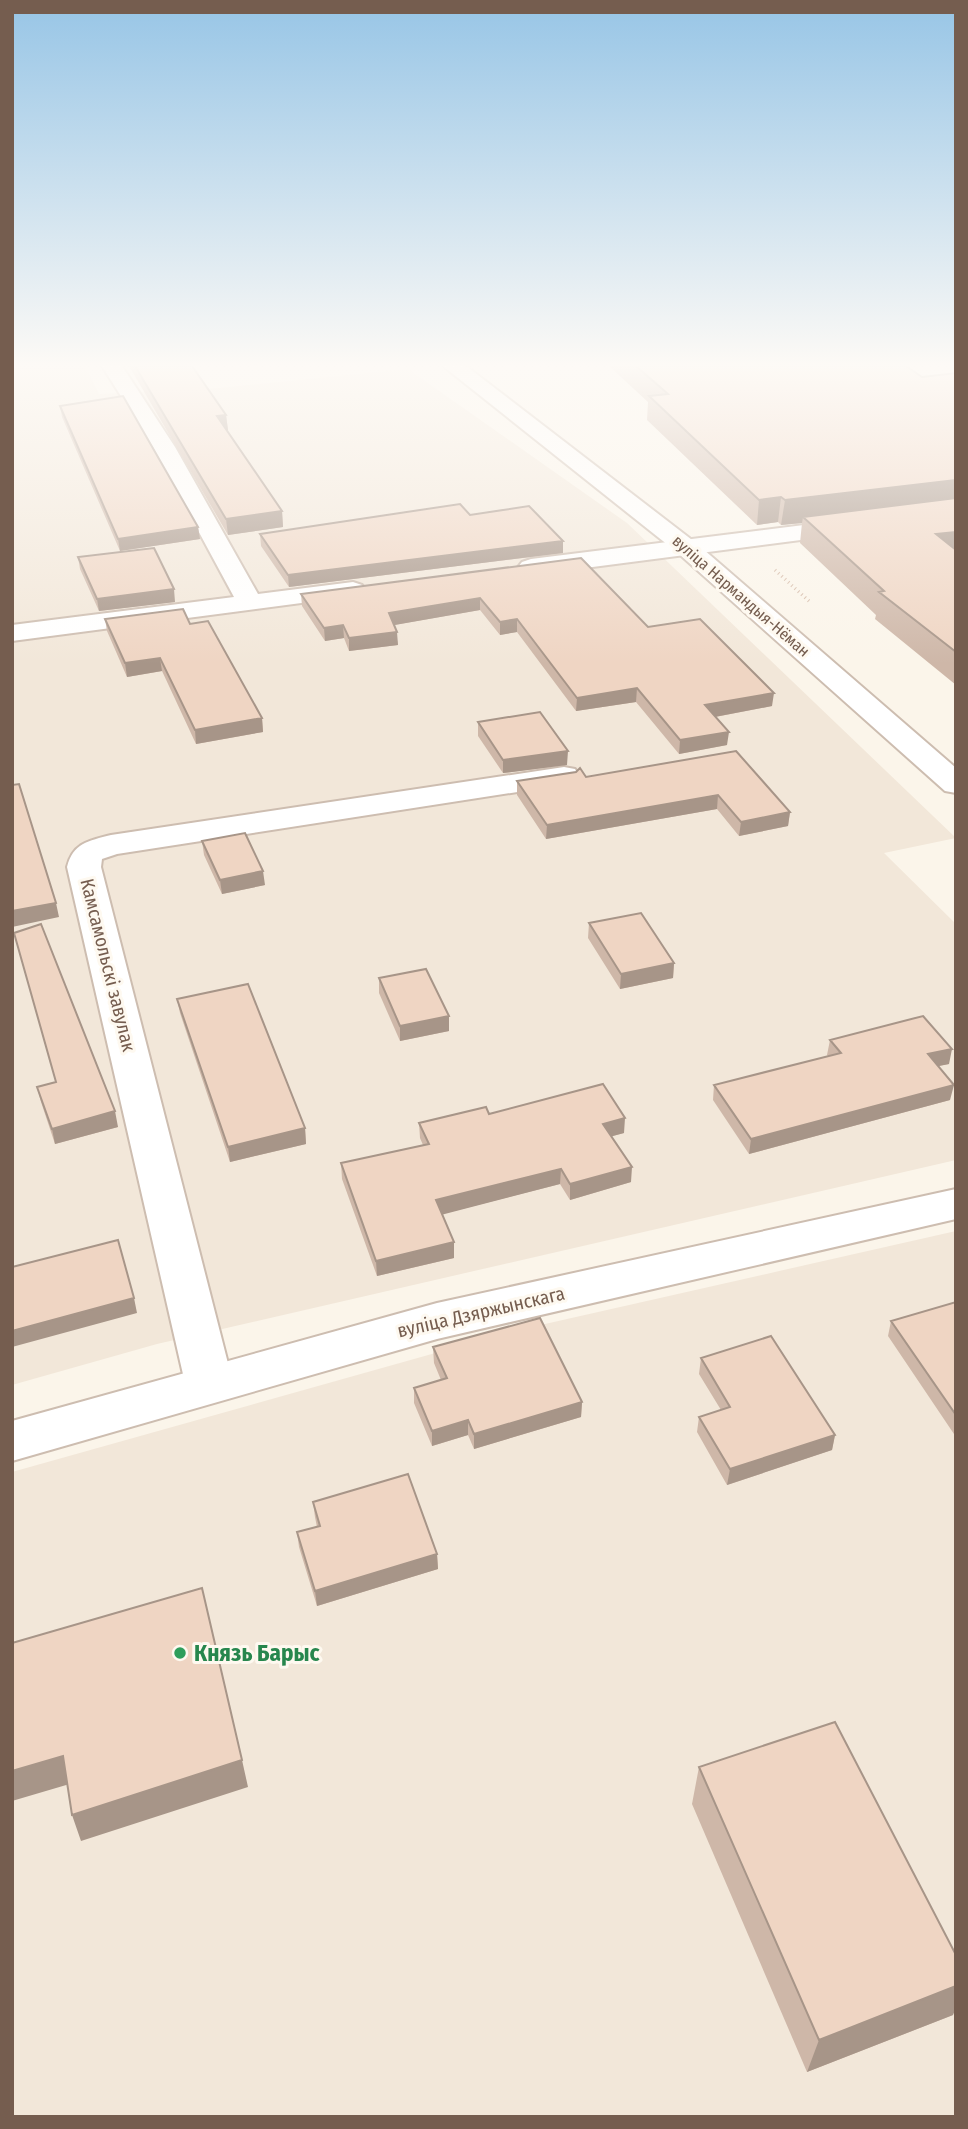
<svg xmlns="http://www.w3.org/2000/svg" width="968" height="2129" viewBox="0 0 968 2129" font-family="'Fira Sans Condensed',sans-serif">
  <style>
    .residential { fill: #f2e7d9 }
    .lines { fill: none; stroke-linecap: round; stroke-linejoin: round }
    .minor-casing { stroke: #cdbdb0; stroke-width: 4 }
    .tertiary-casing { stroke: #cdbdb0; stroke-width: 4 }
    .path { stroke: #d4b9a6; stroke-width: 3.5; stroke-dasharray: 1 3.5; stroke-linecap: butt }
    .minor { fill: #fff; fill-rule: evenodd }
    .tertiary { fill: #fff; fill-rule: evenodd }
    .wall { fill: #ceb7a8 }
    .shaded-wall { fill: #a79588 }
    .building { fill: #efd5c3; stroke: #a79588; stroke-width: 2 }
    .leisure-dot { fill: #2e9e5b; stroke: #fef9f0; stroke-width: 2.5 }
    .labels { text-anchor: middle; dominant-baseline: central; stroke-width: 6; stroke-linejoin: round; paint-order: stroke }
    .far-street-label { font-size: 16px; fill: #755d4f; stroke: #fef9f0 }
    .street-label { font-size: 19px; fill: #755d4f; stroke: #fef9f0 }
    .near-leisure-label { font-size: 23px; font-weight: bold; fill: #27864d; stroke: #fef9f0; text-anchor: start }
  </style>
  <rect width="100%" height="100%" fill="#fbf5ea"/>
  <path class="residential" d="M 12,366 L 85,366 L 99,394 L 219,388 L 408,369 L 627,523 L 956,838 L 884,853 L 956,924 L 956,1160 L 157,1344 L 12,1385 Z
    M 956,1231 L 956,2117 L 12,2117 L 12,1472 L 514,1331 Z"/>
  <g class="lines">
    <g class="minor-casing">
      <path id="minor" d="M 102,366 L 122,366 L 175,447 L 258,594 L 353,582 L 362,585 L 366,590 L 362,595 L 12,641 L 12,625 L 234,597 L 153,447 Z
        M 956,506 L 956,520 L 531,575 L 522,572 L 518,567 L 522,562 L 531,559 Z
        M 564,767 L 575,769 L 579,776 L 575,783 L 117,854 L 102,859 L 101,867 L 233,1383 L 226,1396 L 209,1402 L 192,1396 L 185,1383 L 67,867 C 73,843 88,841 111,835 Z"/>
    </g>
    <g class="tertiary-casing">
      <path id="tertiary" d="M 443,366 L 466,366 L 696,543 L 956,768 L 956,793 L 945,791 L 678,553 Z
        M 956,1189 L 956,1219 L 437,1339 L 12,1461 L 12,1421 L 437,1303 Z"/>
    </g>
    <path class="path" d="M 775,570 L 810,602"/>
    <use href="#minor" class="minor"/>
    <use href="#tertiary" class="tertiary"/>
  </g>
  <path class="wall" d="M 129,366 L 192,366 L 226,415 L 228,430 L 226,430 L 282,511 L 283,527 L 228,535 Z
    M 609,366 L 906,366 L 922,377 L 956,373 L 956,685 L 875,619 L 876,615 L 800,543 L 802,523 L 781,525 L 778,522 L 757,525 L 647,420 L 648,402 Z
    M 60,406 L 198,527 L 200,539 L 120,551 L 62,417 Z
    M 470,515 L 563,541 L 563,553 L 289,587 L 261,546 L 260,534 Z
    M 78,557 L 175,602 L 99,611 L 80,569 Z
    M 581,558 L 648,627 L 772,706 L 715,717 L 727,745 L 679,754 L 636,702 L 576,711 L 517,632 L 500,635 L 480,610 L 394,625 L 398,645 L 349,651 L 344,638 L 325,641 L 302,606 L 301,594 Z
    M 105,619 L 190,624 L 262,718 L 263,732 L 196,744 L 162,671 L 127,677 L 107,631 Z
    M 478,722 L 567,765 L 503,773 L 478,736 Z
    M 736,751 L 790,812 L 788,826 L 739,836 L 717,809 L 546,839 L 517,795 L 517,781 L 586,777 Z
    M 202,841 L 265,885 L 222,894 L 204,855 Z
    M 589,923 L 674,963 L 673,978 L 620,989 L 588,938 Z
    M 14,933 L 118,1127 L 55,1144 L 41,1102 L 37,1087 L 56,1082 Z
    M 379,978 L 449,1031 L 400,1041 L 379,993 Z
    M 177,999 L 305,1128 L 306,1144 L 230,1162 L 180,1013 Z
    M 830,1040 L 949,1064 L 938,1066 L 950,1100 L 749,1154 L 713,1100 L 714,1085 L 828,1056 L 827,1055 Z
    M 489,1114 L 624,1133 L 612,1136 L 631,1182 L 570,1200 L 560,1184 L 442,1214 L 454,1258 L 377,1276 L 342,1179 L 341,1163 L 423,1145 L 420,1138 L 419,1123 Z
    M 956,1302 L 956,1437 L 888,1336 L 891,1321 Z
    M 433,1347 L 582,1402 L 581,1417 L 474,1449 L 468,1435 L 432,1446 L 414,1403 L 414,1388 L 441,1380 L 434,1363 Z
    M 701,1358 L 835,1435 L 832,1450 L 727,1485 L 697,1432 L 699,1417 L 721,1410 L 699,1374 Z
    M 313,1502 L 437,1554 L 438,1569 L 317,1606 L 299,1547 L 297,1532 L 317,1527 L 315,1517 Z
    M 699,1767 L 953,2015 L 807,2072 L 692,1804 Z"/>
  <path class="shaded-wall" d="M 226,415 L 228,430 L 218,431 L 217,416 Z
    M 956,480 L 956,504 L 803,517 L 802,523 L 781,525 L 785,500 Z
    M 781,497 L 778,522 L 757,525 L 759,500 Z
    M 282,511 L 283,527 L 228,535 L 226,519 Z
    M 198,527 L 200,539 L 120,551 L 118,539 Z
    M 956,532 L 956,558 L 936,534 Z
    M 563,541 L 563,553 L 289,587 L 288,575 Z
    M 174,589 L 175,602 L 99,611 L 97,599 Z
    M 480,598 L 480,610 L 389,626 L 389,613 Z
    M 517,619 L 517,632 L 500,635 L 500,622 Z
    M 343,625 L 344,638 L 325,641 L 324,628 Z
    M 397,632 L 398,645 L 349,651 L 349,638 Z
    M 160,658 L 162,671 L 127,677 L 125,663 Z
    M 637,688 L 636,702 L 576,711 L 577,698 Z
    M 774,693 L 772,706 L 704,719 L 705,705 Z
    M 262,718 L 263,732 L 196,744 L 195,730 Z
    M 729,732 L 727,745 L 679,754 L 680,740 Z
    M 568,751 L 567,765 L 503,773 L 503,760 Z
    M 718,795 L 717,809 L 546,839 L 547,825 Z
    M 790,812 L 788,826 L 739,836 L 741,822 Z
    M 263,871 L 265,885 L 222,894 L 220,880 Z
    M 56,903 L 59,917 L 12,927 L 12,911 Z
    M 674,963 L 673,978 L 620,989 L 621,974 Z
    M 449,1016 L 449,1031 L 400,1041 L 400,1026 Z
    M 952,1049 L 949,1064 L 924,1069 L 928,1054 Z
    M 954,1085 L 950,1100 L 749,1154 L 751,1139 Z
    M 115,1111 L 118,1127 L 55,1144 L 52,1129 Z
    M 625,1118 L 624,1133 L 602,1139 L 603,1124 Z
    M 305,1128 L 306,1144 L 230,1162 L 228,1147 Z
    M 632,1167 L 631,1182 L 570,1200 L 570,1184 Z
    M 561,1169 L 560,1184 L 437,1216 L 436,1200 Z
    M 454,1242 L 454,1258 L 377,1276 L 376,1261 Z
    M 134,1298 L 137,1313 L 12,1347 L 12,1331 Z
    M 582,1402 L 581,1417 L 474,1449 L 474,1434 Z
    M 468,1420 L 468,1435 L 432,1446 L 432,1431 Z
    M 835,1435 L 832,1450 L 727,1485 L 730,1469 Z
    M 437,1554 L 438,1569 L 317,1606 L 315,1591 Z
    M 63,1756 L 73,1783 L 12,1801 L 12,1771 Z
    M 242,1760 L 248,1787 L 81,1841 L 72,1815 Z
    M 956,1986 L 956,2008 L 953,2015 L 807,2072 L 819,2040 Z"/>
  <path class="building" d="M 135,366 L 192,366 L 226,415 L 217,416 L 282,511 L 226,519 Z
    M 636,366 L 906,366 L 922,377 L 956,373 L 956,480 L 785,500 L 781,497 L 759,500 L 649,396 L 668,394 Z
    M 123,396 L 198,527 L 118,539 L 60,406 Z
    M 956,498 L 956,532 L 936,534 L 956,550 L 956,652 L 879,592 L 884,591 L 803,517 Z
    M 460,504 L 470,515 L 529,506 L 563,541 L 288,575 L 260,534 Z
    M 154,548 L 174,589 L 97,599 L 78,557 Z
    M 581,558 L 648,627 L 700,619 L 774,693 L 705,705 L 729,732 L 680,740 L 637,688 L 577,698 L 517,619 L 500,622 L 480,598 L 389,613 L 397,632 L 349,638 L 343,625 L 324,628 L 301,594 Z
    M 183,609 L 190,624 L 208,621 L 262,718 L 195,730 L 160,658 L 125,663 L 105,619 Z
    M 540,712 L 568,751 L 503,760 L 478,722 Z
    M 736,751 L 790,812 L 741,822 L 718,795 L 547,825 L 517,781 L 576,772 L 580,768 L 586,777 Z
    M 19,784 L 56,903 L 12,911 L 12,785 Z
    M 245,833 L 263,871 L 220,880 L 202,841 Z
    M 641,913 L 674,963 L 621,974 L 589,923 Z
    M 41,924 L 115,1111 L 52,1129 L 37,1087 L 56,1082 L 14,933 Z
    M 426,969 L 449,1016 L 400,1026 L 379,978 Z
    M 248,984 L 305,1128 L 228,1147 L 177,999 Z
    M 923,1016 L 952,1049 L 928,1054 L 954,1085 L 751,1139 L 714,1085 L 841,1053 L 830,1040 Z
    M 603,1084 L 625,1118 L 603,1124 L 632,1167 L 570,1184 L 561,1169 L 436,1200 L 454,1242 L 376,1261 L 341,1163 L 429,1144 L 419,1123 L 486,1107 L 489,1114 Z
    M 118,1240 L 134,1298 L 12,1331 L 12,1267 Z
    M 956,1302 L 956,1415 L 891,1321 Z
    M 540,1318 L 582,1402 L 474,1434 L 468,1420 L 432,1431 L 414,1388 L 447,1378 L 433,1347 Z
    M 771,1336 L 835,1435 L 730,1469 L 699,1417 L 730,1407 L 701,1358 Z
    M 408,1474 L 437,1554 L 315,1591 L 297,1532 L 320,1526 L 313,1502 Z
    M 202,1588 L 242,1760 L 72,1815 L 63,1756 L 12,1771 L 12,1643 Z
    M 835,1722 L 956,1955 L 956,1986 L 819,2040 L 699,1767 Z"/>
  <linearGradient id="sky" x2="0" y2="1"><stop stop-color="#97c5e6"/><stop offset="0.55" stop-color="#fdfaf6"/><stop offset="1" stop-color="#fdfaf6" stop-opacity="0"/></linearGradient>
  <rect width="968" height="664" fill="url(#sky)"/>
  <circle class="leisure-dot" cx="180" cy="1653" r="7"/>
  <g class="labels">
    <g class="far-street-label">
      <text transform="translate(741 596) rotate(41)">вуліца Нармандыя-Нёман</text>
    </g>
    <g class="street-label">
      <text transform="translate(108 965) rotate(76)">Камсамольскі завулак</text>
      <text transform="translate(481 1312) rotate(-13)">вуліца Дзяржынскага</text>
    </g>
    <g class="near-leisure-label">
      <text x="194" y="1653">Князь Барыс</text>
    </g>
  </g>
  <rect width="968" height="2129" fill="none" stroke="#755d4f" stroke-width="28"/>
</svg>
